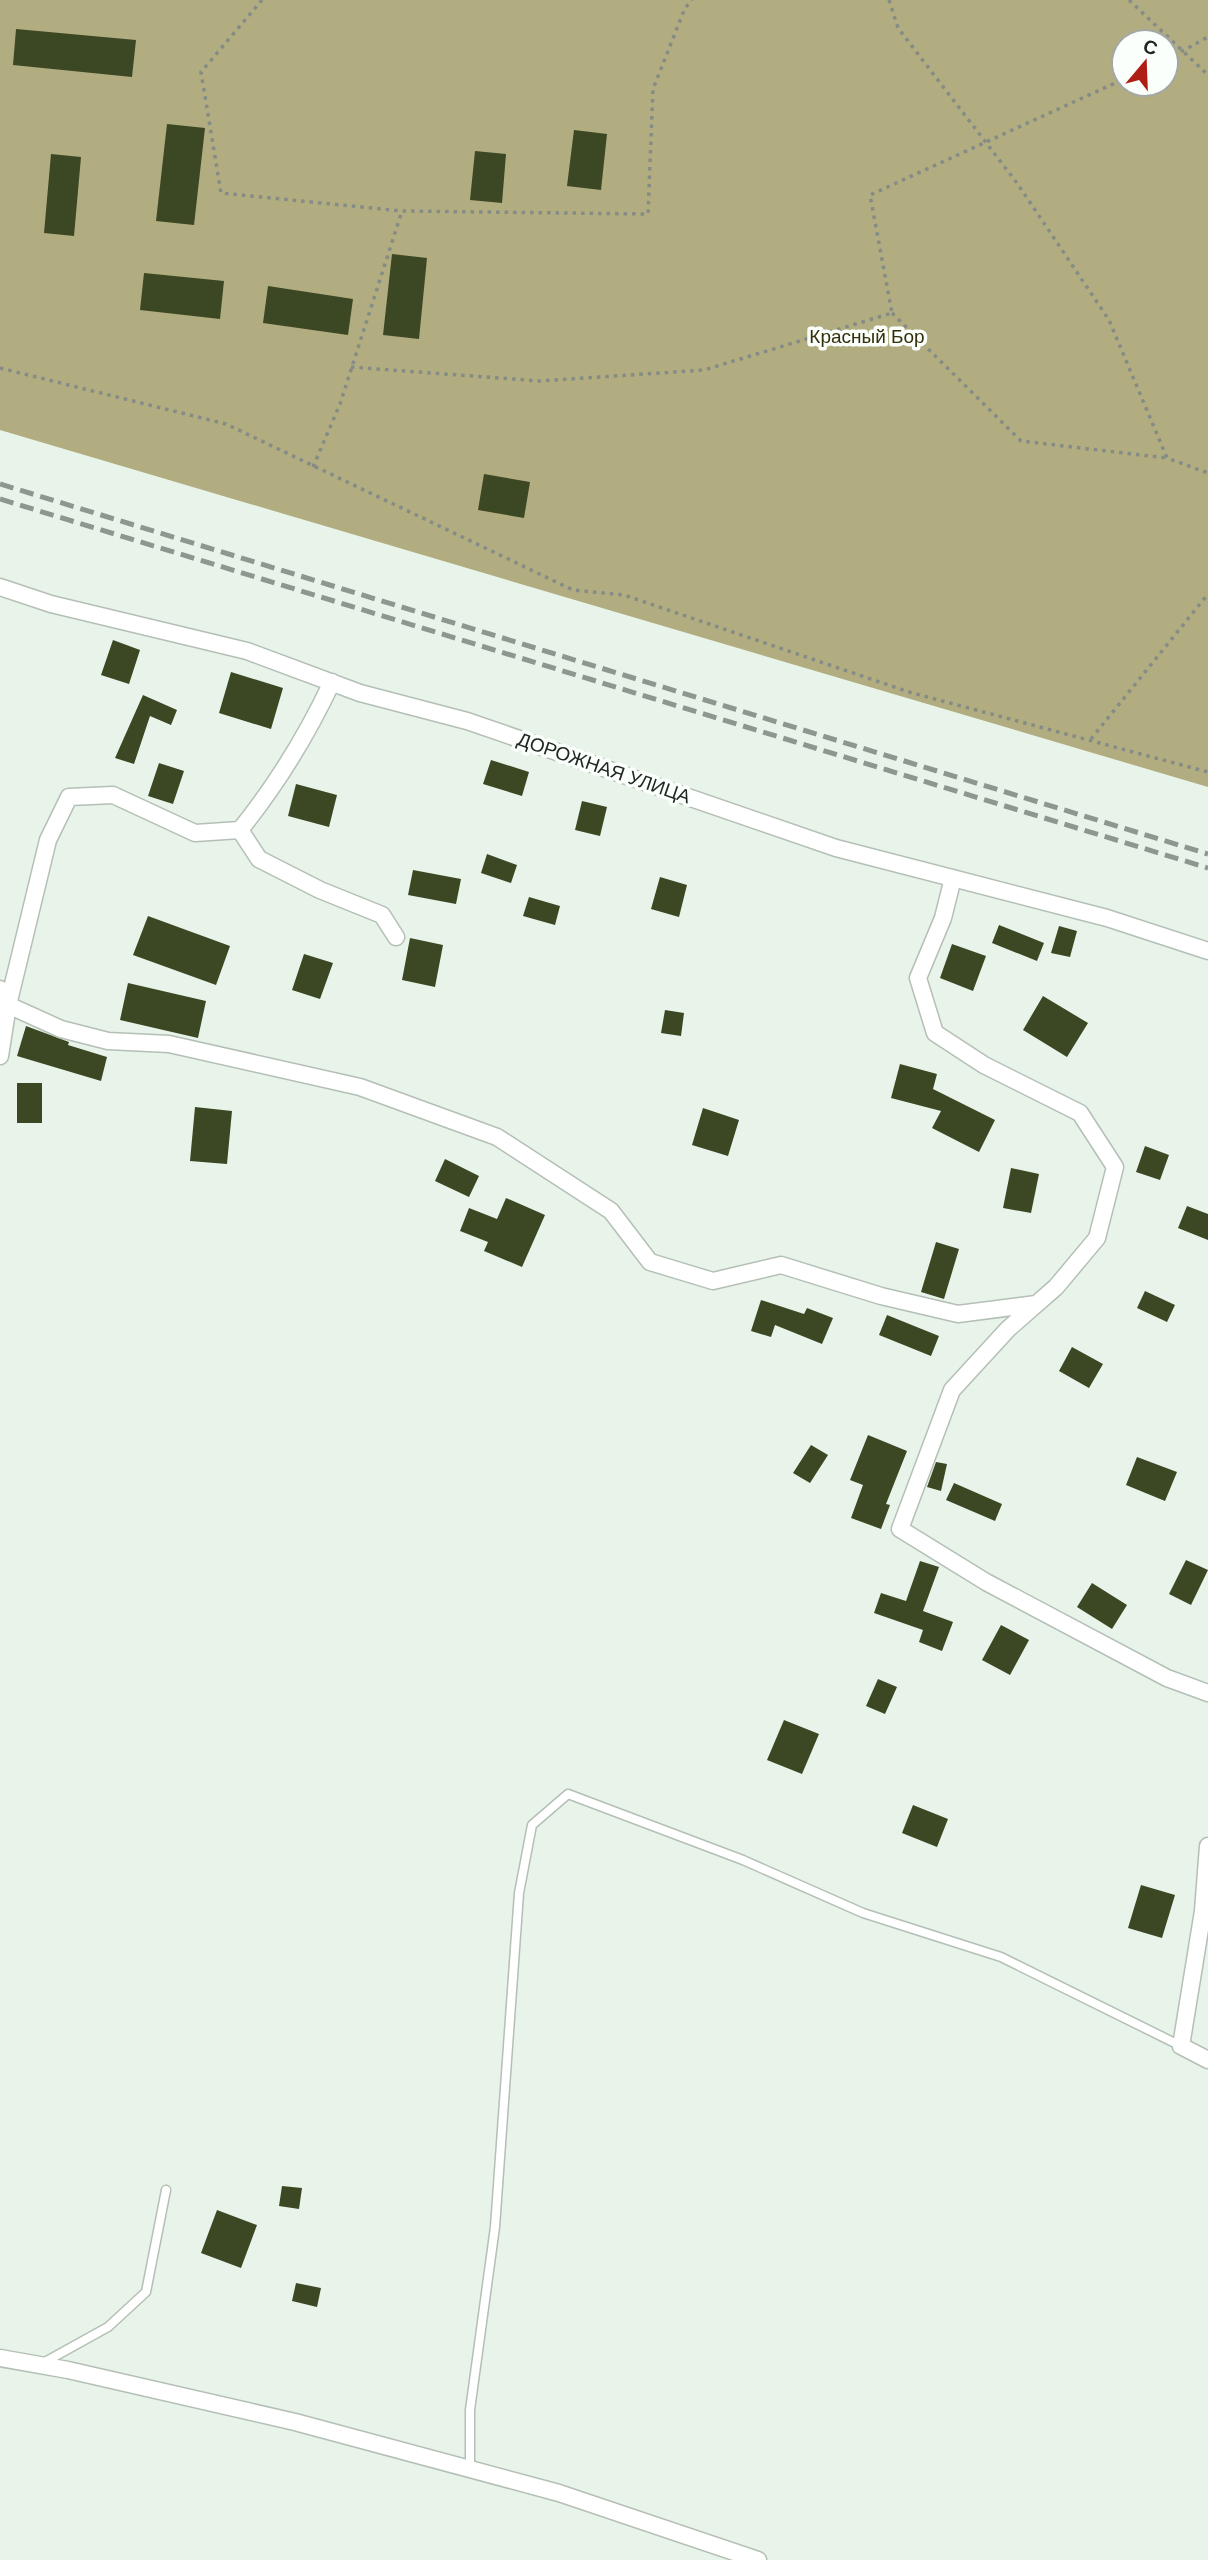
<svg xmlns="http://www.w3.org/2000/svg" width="1208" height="2560" viewBox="0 0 1208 2560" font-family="Arial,sans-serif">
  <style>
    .forest { fill: #b2ac81; fill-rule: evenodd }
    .building { fill: #3c4824 }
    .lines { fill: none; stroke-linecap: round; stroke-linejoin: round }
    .lane-casing { stroke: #b4bfb5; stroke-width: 11 }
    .street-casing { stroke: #b4bfb5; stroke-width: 19 }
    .path { stroke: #848c85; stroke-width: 3.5; stroke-dasharray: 3.5 5; stroke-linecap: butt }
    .lane { stroke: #fff; stroke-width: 8 }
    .street { stroke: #fff; stroke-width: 16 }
    .rail { stroke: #8e978f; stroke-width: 5; stroke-dasharray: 14 7; stroke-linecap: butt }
    .labels { text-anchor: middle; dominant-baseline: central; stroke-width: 7; stroke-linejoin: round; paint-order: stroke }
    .park-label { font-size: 19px; fill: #342e0a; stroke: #fafffb }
    .street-label { font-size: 19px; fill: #222623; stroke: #fafffb }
  </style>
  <rect width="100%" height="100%" fill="#e8f4e9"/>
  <path class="forest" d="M 0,0 L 1208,0 L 1208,787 L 0,430 ZM 1124,42 L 1166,42 L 1166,84 L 1124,84 Z"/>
  <path class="building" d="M 16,29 L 136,40 L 132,77 L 13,65 Z
    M 167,124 L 205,128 L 194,225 L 156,221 Z
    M 574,130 L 607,134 L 601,190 L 567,186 Z
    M 475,151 L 506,154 L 502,203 L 470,200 Z
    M 51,154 L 81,157 L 74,236 L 44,233 Z
    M 392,254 L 427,258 L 419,339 L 383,335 Z
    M 144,273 L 224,281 L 220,319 L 140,310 Z
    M 268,286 L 353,299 L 348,335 L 263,323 Z
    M 484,474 L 530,482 L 524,518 L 478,510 Z
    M 113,640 L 140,650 L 129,684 L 101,675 Z
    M 231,672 L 283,688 L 271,729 L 219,713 Z
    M 143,695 L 177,710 L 171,725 L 150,716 L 134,764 L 115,758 Z
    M 491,760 L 529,772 L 522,796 L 483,784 Z
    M 159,763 L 184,771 L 173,804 L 148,796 Z
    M 296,784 L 337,795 L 329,827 L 288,816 Z
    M 582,801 L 607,807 L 600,836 L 575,830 Z
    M 487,854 L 517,865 L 511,883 L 481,873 Z
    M 413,870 L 461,879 L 456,904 L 408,895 Z
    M 660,877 L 687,885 L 679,917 L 651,909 Z
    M 529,897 L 560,906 L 555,925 L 523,916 Z
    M 148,916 L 230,946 L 216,985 L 133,955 Z
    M 999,925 L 1044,943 L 1037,961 L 992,943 Z
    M 1059,926 L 1077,931 L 1070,957 L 1051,953 Z
    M 410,938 L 443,945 L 435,987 L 402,980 Z
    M 952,944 L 986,956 L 973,991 L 940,978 Z
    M 304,954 L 333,963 L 320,999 L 292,990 Z
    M 128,983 L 206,1001 L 198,1038 L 120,1020 Z
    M 1043,996 L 1088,1023 L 1067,1057 L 1023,1030 Z
    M 665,1010 L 684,1013 L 681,1036 L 661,1033 Z
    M 26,1026 L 69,1042 L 68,1045 L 107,1057 L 101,1081 L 17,1056 Z
    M 900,1064 L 937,1074 L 933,1089 L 995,1120 L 979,1152 L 932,1128 L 941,1111 L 891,1098 Z
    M 17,1083 L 42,1083 L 42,1123 L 17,1123 Z
    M 195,1107 L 232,1111 L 227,1164 L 190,1161 Z
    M 703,1108 L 739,1120 L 728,1156 L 692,1145 Z
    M 1145,1146 L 1169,1155 L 1160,1180 L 1136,1172 Z
    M 445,1159 L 479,1176 L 469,1197 L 435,1181 Z
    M 1011,1168 L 1039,1174 L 1031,1213 L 1003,1208 Z
    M 506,1198 L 545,1215 L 522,1267 L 484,1251 L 488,1242 L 460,1231 L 469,1208 L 497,1219 Z
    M 1187,1206 L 1208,1214 L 1208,1240 L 1178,1228 Z
    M 936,1242 L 959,1249 L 944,1299 L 921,1292 Z
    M 1145,1291 L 1175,1305 L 1167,1322 L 1137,1308 Z
    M 761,1300 L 804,1314 L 807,1308 L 833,1318 L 822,1344 L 775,1325 L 771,1337 L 751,1331 Z
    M 887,1315 L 939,1336 L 931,1356 L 879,1335 Z
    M 1072,1347 L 1103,1364 L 1089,1388 L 1059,1371 Z
    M 868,1435 L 907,1451 L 886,1504 L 890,1505 L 881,1529 L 851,1518 L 863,1485 L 850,1480 Z
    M 811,1445 L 828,1455 L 810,1483 L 793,1473 Z
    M 1137,1457 L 1177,1472 L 1165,1501 L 1126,1485 Z
    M 936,1462 L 947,1464 L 941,1491 L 927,1487 Z
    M 954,1483 L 1002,1504 L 995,1521 L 946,1500 Z
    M 1186,1560 L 1208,1570 L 1191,1605 L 1169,1594 Z
    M 920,1561 L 939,1567 L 923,1611 L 953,1622 L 942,1651 L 919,1642 L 923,1630 L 874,1613 L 881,1593 L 906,1601 Z
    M 1092,1583 L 1127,1605 L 1112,1629 L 1077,1607 Z
    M 1001,1625 L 1029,1640 L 1010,1675 L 982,1660 Z
    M 878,1679 L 897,1687 L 885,1714 L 866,1706 Z
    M 784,1720 L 819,1734 L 802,1774 L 767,1760 Z
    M 913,1805 L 948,1819 L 937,1847 L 902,1833 Z
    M 1141,1885 L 1175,1895 L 1162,1938 L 1128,1928 Z
    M 282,2186 L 302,2188 L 299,2209 L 279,2206 Z
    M 217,2210 L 257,2225 L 241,2268 L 201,2253 Z
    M 296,2283 L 321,2288 L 317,2307 L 292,2301 Z"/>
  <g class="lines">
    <g class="lane-casing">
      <path id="lane" d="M 43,2363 L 108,2327 L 146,2292 L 166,2190
        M 470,2469 L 470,2410 L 495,2227 L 519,1893 L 532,1825 L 568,1794 L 743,1860 L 863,1913 L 1001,1957 L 1181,2046"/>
    </g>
    <g class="street-casing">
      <path id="street" d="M 0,587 L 51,604 L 247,651 L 360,693 L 467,721 L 836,848 L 1107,918 L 1208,951
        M 240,830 L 259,859 L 320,890 L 382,915 L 396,937
        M 953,878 L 943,918 L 918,978 L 935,1033 L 984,1065 L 1080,1113 L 1115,1167 L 1097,1238 L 1056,1287 L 1008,1329 L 952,1390 L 900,1529 L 986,1582 L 1167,1678 L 1208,1693
        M 0,989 L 8,1005 L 61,1029 L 108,1041 L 169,1044 L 360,1087 L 497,1137 L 611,1211 L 650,1262 L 713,1281 L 781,1265 L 881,1296 L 958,1314 L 1036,1304
        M 0,1056 L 8,1005 L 48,840 L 69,797 L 113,795 L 195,833 L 240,830 C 277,784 307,735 332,682
        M 1208,1846 L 1203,1911 L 1181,2046 L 1208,2060
        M 0,2358 L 68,2370 L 295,2422 L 559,2493 L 758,2560"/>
    </g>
    <path class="path" d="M 262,0 L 201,72 L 221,193 L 402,211 L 648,214 L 653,89 L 685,8 L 692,0
      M 889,0 L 898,28 L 1017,183 L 1109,320 L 1167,458 L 1208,473
      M 1129,0 L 1208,75
      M 1166,60 L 1208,37
      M 892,313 L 1021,441 L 1167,458
      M 351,367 L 540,381 L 704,370 L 892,313 L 870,195 L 1124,79
      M 0,368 L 226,424 L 573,590 L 624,595 L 909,692 L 1208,772
      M 313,467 L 340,404 L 402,211
      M 1091,739 L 1208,594"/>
    <use href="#lane" class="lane"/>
    <use href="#street" class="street"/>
    <path class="rail" d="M 0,484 L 1208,854
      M 0,499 L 1208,868"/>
  </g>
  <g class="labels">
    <g class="park-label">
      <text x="867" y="336">Красный Бор</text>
    </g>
    <g class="street-label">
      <text transform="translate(604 768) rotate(19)">ДОРОЖНАЯ УЛИЦА</text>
    </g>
  </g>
  <g transform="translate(1145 63) rotate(19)"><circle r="33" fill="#fafffb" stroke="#a4a8a5" stroke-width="2"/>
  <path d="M0-5L12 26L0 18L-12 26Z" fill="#ae1e14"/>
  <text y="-10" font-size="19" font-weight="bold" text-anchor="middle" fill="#222623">С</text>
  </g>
</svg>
